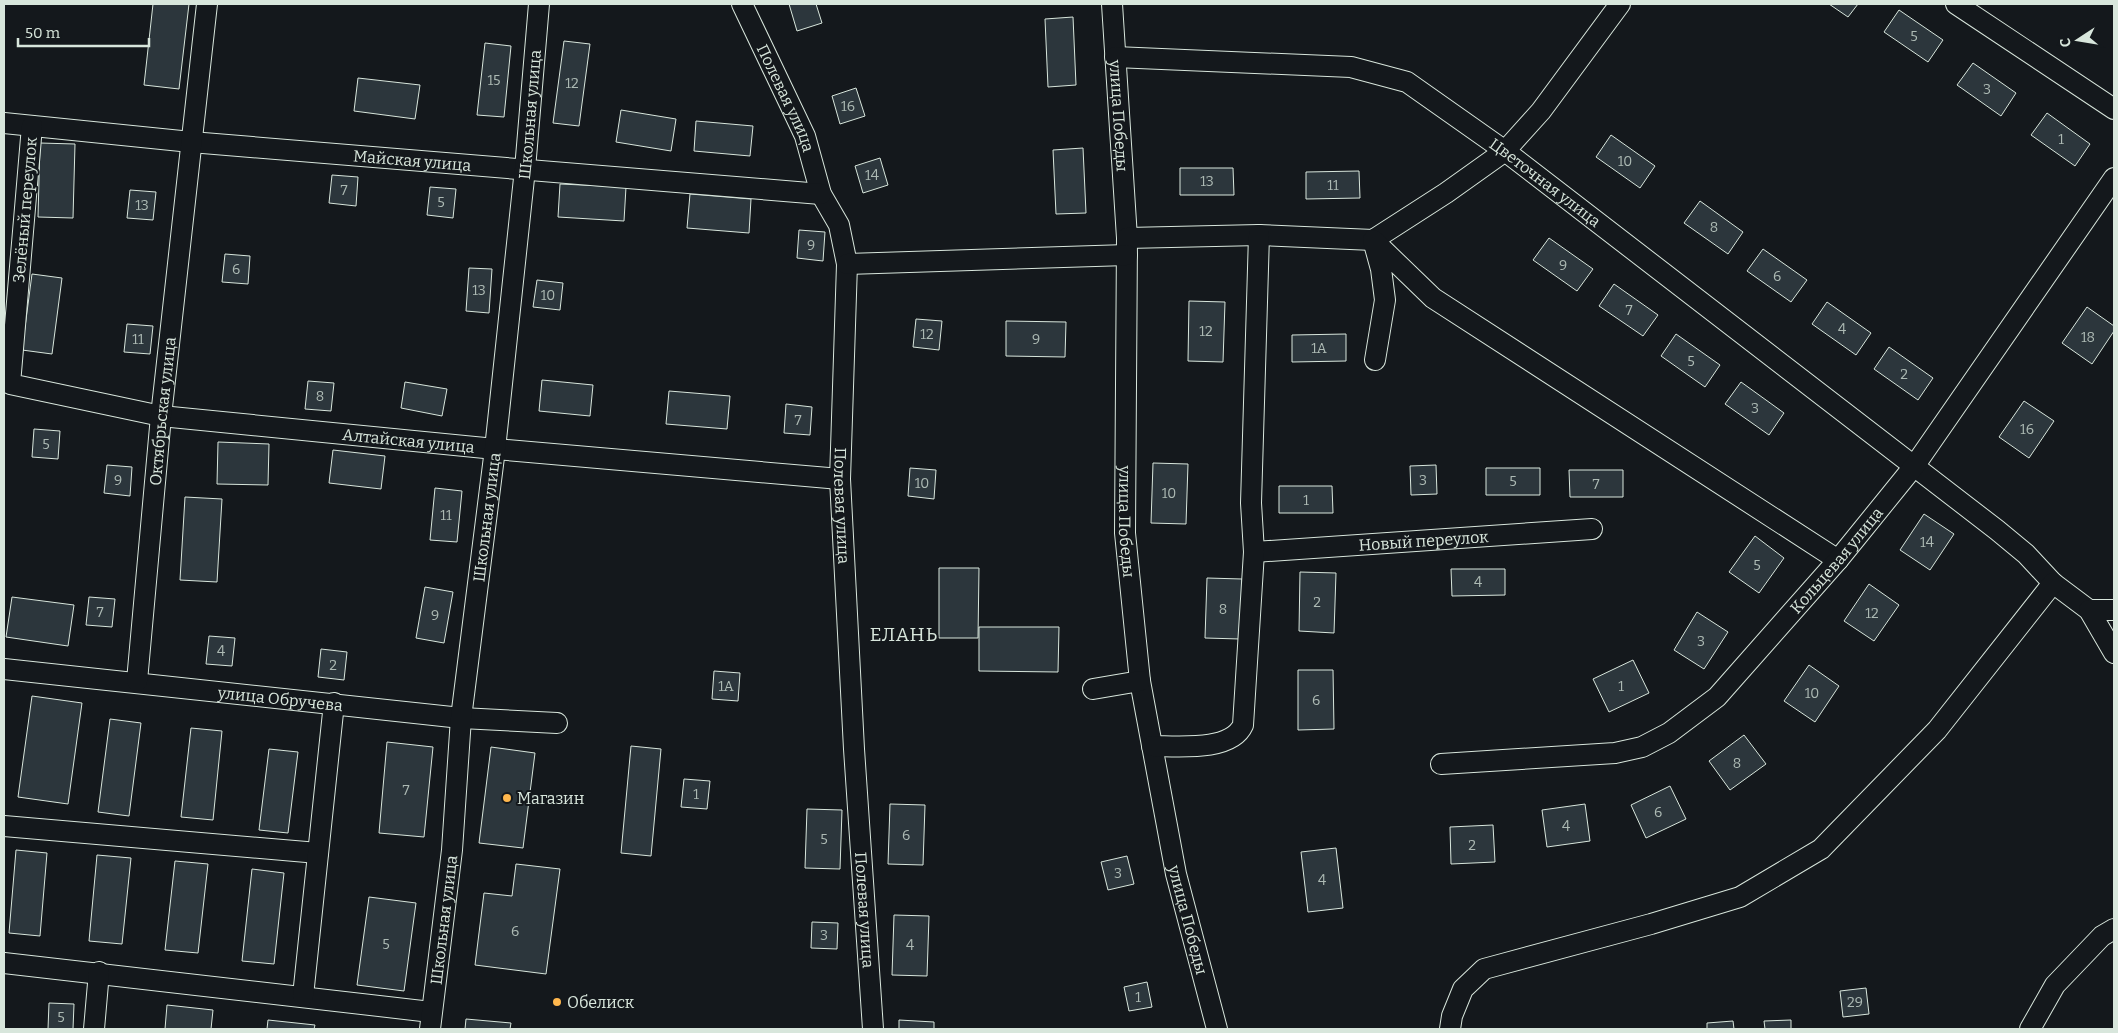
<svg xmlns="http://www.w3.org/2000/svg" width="2118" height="1033" viewBox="0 0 2118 1033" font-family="Bitter,serif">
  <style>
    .building { fill: #2c363c; stroke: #d8e6dc }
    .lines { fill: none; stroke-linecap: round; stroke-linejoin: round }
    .minor-casing { stroke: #d8e6dc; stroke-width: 22 }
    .minor { stroke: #14181c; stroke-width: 20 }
    .poi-dot { fill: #ffb74d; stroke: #14181c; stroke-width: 2 }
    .labels { text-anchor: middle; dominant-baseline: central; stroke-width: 4; stroke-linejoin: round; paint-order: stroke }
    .number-label { font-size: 14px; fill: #adbab4 }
    .street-label { font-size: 16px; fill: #d8e6dc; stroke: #14181c }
    .poi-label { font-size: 16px; fill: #d8e6dc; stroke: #14181c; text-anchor: start }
    .quarter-label { font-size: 19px; letter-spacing: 1px; fill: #d8e6dc; stroke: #14181c }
  </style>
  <rect width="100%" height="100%" fill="#14181c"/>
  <path class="building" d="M 153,4 L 189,4 L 179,89 L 144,85 Z
    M 789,4 L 816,4 L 822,23 L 797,31 Z
    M 1829,4 L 1858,4 L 1848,17 Z
    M 1899,10 L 1943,40 L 1928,62 L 1884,32 Z
    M 1073,17 L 1076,85 L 1048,87 L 1045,19 Z
    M 564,41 L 590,44 L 579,126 L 553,123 Z
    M 485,43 L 511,46 L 504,117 L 477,115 Z
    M 1973,63 L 2016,93 L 2001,116 L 1957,85 Z
    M 358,78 L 420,85 L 415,119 L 354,111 Z
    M 856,88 L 865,116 L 840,124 L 832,96 Z
    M 621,110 L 676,119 L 671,151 L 616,142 Z
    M 2047,113 L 2090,144 L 2075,166 L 2031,135 Z
    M 696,121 L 753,126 L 750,156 L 694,151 Z
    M 1611,135 L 1655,166 L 1640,188 L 1596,157 Z
    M 40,143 L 75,144 L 73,218 L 38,217 Z
    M 1083,148 L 1086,213 L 1056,214 L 1053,150 Z
    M 880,158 L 888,185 L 863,193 L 855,166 Z
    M 1180,168 L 1233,168 L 1234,195 L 1180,195 Z
    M 1359,171 L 1360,198 L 1306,199 L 1306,172 Z
    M 332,175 L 358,177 L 356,206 L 329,203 Z
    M 560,184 L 626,187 L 624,221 L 558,217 Z
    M 430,187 L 456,189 L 453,218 L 427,215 Z
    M 130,190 L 156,192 L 153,220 L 127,218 Z
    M 690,194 L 751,199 L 749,233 L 687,228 Z
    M 1700,201 L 1743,232 L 1728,254 L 1684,223 Z
    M 799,230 L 825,232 L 823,261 L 797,258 Z
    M 1549,238 L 1593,269 L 1577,291 L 1533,260 Z
    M 1763,249 L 1807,280 L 1791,302 L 1747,271 Z
    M 225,254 L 250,256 L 248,284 L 222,282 Z
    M 469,268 L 492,269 L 489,313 L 466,311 Z
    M 32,274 L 62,278 L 52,354 L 22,350 Z
    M 537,280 L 563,283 L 560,310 L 533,307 Z
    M 1614,284 L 1658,315 L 1643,336 L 1599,306 Z
    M 1189,301 L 1225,302 L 1223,362 L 1188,361 Z
    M 1827,302 L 1871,333 L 1856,355 L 1812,324 Z
    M 2087,307 L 2114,326 L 2114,331 L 2092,364 L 2062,343 Z
    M 916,319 L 942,321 L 939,350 L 913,347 Z
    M 1006,321 L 1066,322 L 1065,357 L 1006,356 Z
    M 127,324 L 153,326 L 150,354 L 124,352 Z
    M 1346,334 L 1346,361 L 1292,362 L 1292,335 Z
    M 1676,334 L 1720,365 L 1705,387 L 1661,356 Z
    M 1889,347 L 1933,378 L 1918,400 L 1874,369 Z
    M 542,380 L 593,385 L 590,416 L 539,411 Z
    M 308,381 L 334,383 L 331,411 L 305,409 Z
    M 405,382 L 447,389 L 442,416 L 401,408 Z
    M 1741,382 L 1784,413 L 1769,435 L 1725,404 Z
    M 669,391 L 730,396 L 727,429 L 666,424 Z
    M 2024,401 L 2054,421 L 2029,458 L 1999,437 Z
    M 786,404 L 812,407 L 810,435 L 784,433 Z
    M 34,429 L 60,431 L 58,459 L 32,457 Z
    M 218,442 L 269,444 L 268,485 L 217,484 Z
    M 333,450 L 385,456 L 381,489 L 329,483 Z
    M 1153,463 L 1188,464 L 1186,524 L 1151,523 Z
    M 107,465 L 132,467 L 130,496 L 104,493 Z
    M 1436,465 L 1437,494 L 1411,495 L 1410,466 Z
    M 910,468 L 936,470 L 934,499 L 908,496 Z
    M 1486,468 L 1540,468 L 1540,495 L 1486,495 Z
    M 1569,470 L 1623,470 L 1623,497 L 1570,497 Z
    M 1279,486 L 1332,486 L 1333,513 L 1279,513 Z
    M 435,488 L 462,491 L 457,542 L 430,540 Z
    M 185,497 L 222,499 L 217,582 L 180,580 Z
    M 1924,514 L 1954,534 L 1930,570 L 1900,550 Z
    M 1755,536 L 1784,558 L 1759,593 L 1729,572 Z
    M 939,568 L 979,568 L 978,638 L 939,638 Z
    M 1451,569 L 1505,569 L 1505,595 L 1452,596 Z
    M 1300,572 L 1336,573 L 1334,633 L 1299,631 Z
    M 1207,578 L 1242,579 L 1240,639 L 1205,638 Z
    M 1869,584 L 1899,605 L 1874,641 L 1844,621 Z
    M 425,587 L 453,592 L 444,643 L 416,638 Z
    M 12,597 L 74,605 L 68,646 L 6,637 Z
    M 89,597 L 115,599 L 112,627 L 86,625 Z
    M 1697,612 L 1728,632 L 1704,669 L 1674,650 Z
    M 979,627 L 1059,627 L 1058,672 L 979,671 Z
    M 209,636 L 235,638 L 232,666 L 206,664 Z
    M 321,649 L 347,652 L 344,680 L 318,677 Z
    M 1633,660 L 1649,693 L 1609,712 L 1593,679 Z
    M 1809,665 L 1839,686 L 1815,722 L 1784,701 Z
    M 1298,670 L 1333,670 L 1334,729 L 1298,730 Z
    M 714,671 L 740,673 L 738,701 L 712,699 Z
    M 32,696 L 82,703 L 68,804 L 18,797 Z
    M 110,719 L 141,723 L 129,816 L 98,812 Z
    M 191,728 L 222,731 L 213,820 L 181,817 Z
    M 1744,735 L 1766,764 L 1730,790 L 1709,761 Z
    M 387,742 L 433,747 L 424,837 L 379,833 Z
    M 631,746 L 661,749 L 651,856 L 621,853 Z
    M 491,747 L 535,753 L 523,848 L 479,843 Z
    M 269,749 L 298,752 L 288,833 L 259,830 Z
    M 684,779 L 710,781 L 707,809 L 681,807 Z
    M 1670,786 L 1686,819 L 1646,838 L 1631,805 Z
    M 890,804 L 925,805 L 923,865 L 888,864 Z
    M 1585,804 L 1590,841 L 1547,847 L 1542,810 Z
    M 807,809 L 842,810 L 840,869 L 805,868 Z
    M 1493,825 L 1495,862 L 1451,864 L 1450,827 Z
    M 1336,848 L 1343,908 L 1308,912 L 1301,852 Z
    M 16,850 L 47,853 L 40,936 L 9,933 Z
    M 97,855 L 131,858 L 122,944 L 89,941 Z
    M 1127,856 L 1134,884 L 1108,890 L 1101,862 Z
    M 175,861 L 208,864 L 198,953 L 165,950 Z
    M 516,864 L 560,869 L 546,974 L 475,965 L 484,893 L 512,896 Z
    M 252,869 L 284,873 L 274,964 L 242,961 Z
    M 369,897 L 416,903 L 404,991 L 357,985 Z
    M 894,915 L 929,916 L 927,976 L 892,975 Z
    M 812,922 L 838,923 L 837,949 L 811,948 Z
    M 1147,982 L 1152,1007 L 1129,1011 L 1124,987 Z
    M 1866,988 L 1869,1014 L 1843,1017 L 1840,991 Z
    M 49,1003 L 74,1004 L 73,1029 L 48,1029 Z
    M 167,1005 L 213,1010 L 211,1029 L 165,1029 Z
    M 466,1019 L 511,1023 L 510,1029 L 465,1029 Z
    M 268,1020 L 315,1025 L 314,1029 L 267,1029 Z
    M 899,1020 L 934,1022 L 934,1029 L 899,1029 Z
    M 1791,1020 L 1791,1029 L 1765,1029 L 1764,1021 Z
    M 1733,1021 L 1734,1029 L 1707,1029 L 1707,1023 Z"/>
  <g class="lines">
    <g class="minor-casing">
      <g id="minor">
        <path id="s1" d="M 742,4 L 805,136 L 821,194 L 839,225 L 847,264 L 840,479 L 854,749 L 873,1029"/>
        <path id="s2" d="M 1112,4 L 1127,238 L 1125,533 L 1140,681 L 1176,874 L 1217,1029"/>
        <path d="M 1956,4 L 2114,109"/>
        <path id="s3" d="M 1115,57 L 1351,67 L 1407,82 L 1505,151 L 1997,530 L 2026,554 L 2053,583 L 2089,610 L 2114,653"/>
        <path id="s4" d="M 4,123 L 191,142 L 821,194"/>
        <path id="s5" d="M 32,126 L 10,384 L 161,416 L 495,449 L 840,479"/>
        <path d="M 1127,238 L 1259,235 L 1373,240 L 1446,193 L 1505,151 L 1541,111 L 1620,4"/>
        <path d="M 847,264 L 1127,255"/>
        <path d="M 1375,360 L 1385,300 L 1381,269 L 1373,240 L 1433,298 L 1838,560"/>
        <path id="s6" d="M 1254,552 L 1592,529"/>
        <path d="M 2089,610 L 2114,610"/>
        <path id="s7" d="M 4,669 L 461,718 L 557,723"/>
        <path id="s8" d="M 137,681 L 161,416 L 207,4"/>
        <path d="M 1093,689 L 1140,681"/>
        <path d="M 1152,746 C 1177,746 1231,752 1243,725 L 1254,552 L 1251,503 L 1259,235"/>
        <path id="s9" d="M 1441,764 L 1615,753 L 1642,747 L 1669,733 L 1717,697 L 1838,560 L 1915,465 L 2114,178"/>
        <path d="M 4,826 L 318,853"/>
        <path d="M 4,963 L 431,1012"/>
        <path d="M 303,996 L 334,703"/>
        <path d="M 94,1029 L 99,972"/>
        <path id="s10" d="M 430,1029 L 452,850 L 461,718 L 495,449 L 525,169 L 539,4"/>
        <path d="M 1450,1029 L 1452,1016 L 1463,989 L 1484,969 L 1651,924 L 1740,897 L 1821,849 L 1937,730 L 2053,583"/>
        <path d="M 2030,1029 L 2055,985 L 2102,936 L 2114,929"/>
      </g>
    </g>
    <use href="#minor" class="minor"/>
  </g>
  <g class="poi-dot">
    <circle cx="507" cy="798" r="5"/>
    <circle cx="557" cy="1002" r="5"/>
  </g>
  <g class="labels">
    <g class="number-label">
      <text x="1914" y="36">5</text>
      <text x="494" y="80">15</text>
      <text x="572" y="83">12</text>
      <text x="1987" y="89">3</text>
      <text x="848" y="106">16</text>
      <text x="2061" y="139">1</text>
      <text x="1625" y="161">10</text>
      <text x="872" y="175">14</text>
      <text x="1207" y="181">13</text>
      <text x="1333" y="185">11</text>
      <text x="344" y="190">7</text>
      <text x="441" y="202">5</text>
      <text x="142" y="205">13</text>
      <text x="1714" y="227">8</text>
      <text x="811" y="245">9</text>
      <text x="1563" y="265">9</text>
      <text x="236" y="269">6</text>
      <text x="1777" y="276">6</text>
      <text x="479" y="290">13</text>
      <text x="548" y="295">10</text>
      <text x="1629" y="310">7</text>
      <text x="1842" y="329">4</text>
      <text x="1206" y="331">12</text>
      <text x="927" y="334">12</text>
      <text x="2088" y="337">18</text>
      <text x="138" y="339">11</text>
      <text x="1036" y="339">9</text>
      <text x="1319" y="348">1А</text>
      <text x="1691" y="361">5</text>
      <text x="1904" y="374">2</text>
      <text x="320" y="396">8</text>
      <text x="1755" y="408">3</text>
      <text x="798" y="420">7</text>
      <text x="2027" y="429">16</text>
      <text x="46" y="444">5</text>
      <text x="118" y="480">9</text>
      <text x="1423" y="480">3</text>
      <text x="1513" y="481">5</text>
      <text x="922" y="483">10</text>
      <text x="1596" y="484">7</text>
      <text x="1169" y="493">10</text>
      <text x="1306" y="500">1</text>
      <text x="446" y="515">11</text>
      <text x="1927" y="542">14</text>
      <text x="1757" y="565">5</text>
      <text x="1478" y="582">4</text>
      <text x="1317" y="602">2</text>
      <text x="1223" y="609">8</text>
      <text x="100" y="612">7</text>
      <text x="1872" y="613">12</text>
      <text x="435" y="615">9</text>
      <text x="1701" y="641">3</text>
      <text x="221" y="651">4</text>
      <text x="333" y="665">2</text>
      <text x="726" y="686">1А</text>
      <text x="1621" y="686">1</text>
      <text x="1812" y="693">10</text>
      <text x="1316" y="700">6</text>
      <text x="1737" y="763">8</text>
      <text x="406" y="790">7</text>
      <text x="696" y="794">1</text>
      <text x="1658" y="812">6</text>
      <text x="1566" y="826">4</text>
      <text x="906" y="835">6</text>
      <text x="824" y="839">5</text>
      <text x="1472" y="845">2</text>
      <text x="1118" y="873">3</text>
      <text x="1322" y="880">4</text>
      <text x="515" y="931">6</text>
      <text x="824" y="935">3</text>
      <text x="386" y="944">5</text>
      <text x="910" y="945">4</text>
      <text x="1138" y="997">1</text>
      <text x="1855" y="1002">29</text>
      <text x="61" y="1017">5</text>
    </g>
    <g class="street-label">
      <text stroke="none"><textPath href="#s1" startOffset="104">Полевая улица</textPath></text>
      <text stroke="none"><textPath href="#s10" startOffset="920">Школьная улица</textPath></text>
      <text stroke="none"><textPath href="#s2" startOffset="112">улица Победы</textPath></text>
      <text stroke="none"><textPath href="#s4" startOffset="410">Майская улица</textPath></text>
      <text stroke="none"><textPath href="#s3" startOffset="465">Цветочная улица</textPath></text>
      <text transform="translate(25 210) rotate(-85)">Зелёный переулок</text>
      <text stroke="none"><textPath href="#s8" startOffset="271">Октябрьская улица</textPath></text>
      <text stroke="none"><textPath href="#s5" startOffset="662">Алтайская улица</textPath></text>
      <text stroke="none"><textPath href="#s1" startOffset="524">Полевая улица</textPath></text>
      <text stroke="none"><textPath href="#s10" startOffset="515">Школьная улица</textPath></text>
      <text stroke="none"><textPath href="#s2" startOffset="518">улица Победы</textPath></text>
      <text stroke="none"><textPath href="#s6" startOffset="170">Новый переулок</textPath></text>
      <text stroke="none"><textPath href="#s9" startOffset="474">Кольцевая улица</textPath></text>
      <text stroke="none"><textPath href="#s7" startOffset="278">улица Обручева</textPath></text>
      <text stroke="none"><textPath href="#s1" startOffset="929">Полевая улица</textPath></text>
      <text stroke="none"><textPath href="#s10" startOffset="110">Школьная улица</textPath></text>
      <text stroke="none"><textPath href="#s2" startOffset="922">улица Победы</textPath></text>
    </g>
    <g class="poi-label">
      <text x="517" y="798">Магазин</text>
      <text x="567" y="1002">Обелиск</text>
    </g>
    <g class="quarter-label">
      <text x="904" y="634">ЕЛАНЬ</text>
    </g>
  </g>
  <rect width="2118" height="1033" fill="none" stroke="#d8e6dc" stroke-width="10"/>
  <g transform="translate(2078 40) rotate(258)" stroke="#14181c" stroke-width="4" paint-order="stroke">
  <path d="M0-4L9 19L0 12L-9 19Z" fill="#d8e6dc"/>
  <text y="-8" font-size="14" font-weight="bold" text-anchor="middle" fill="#d8e6dc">С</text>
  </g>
  <path d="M18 38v8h131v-8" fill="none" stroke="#d8e6dc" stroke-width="2.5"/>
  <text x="25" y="38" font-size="15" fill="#d8e6dc" stroke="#14181c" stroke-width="4" paint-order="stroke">50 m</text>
</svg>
